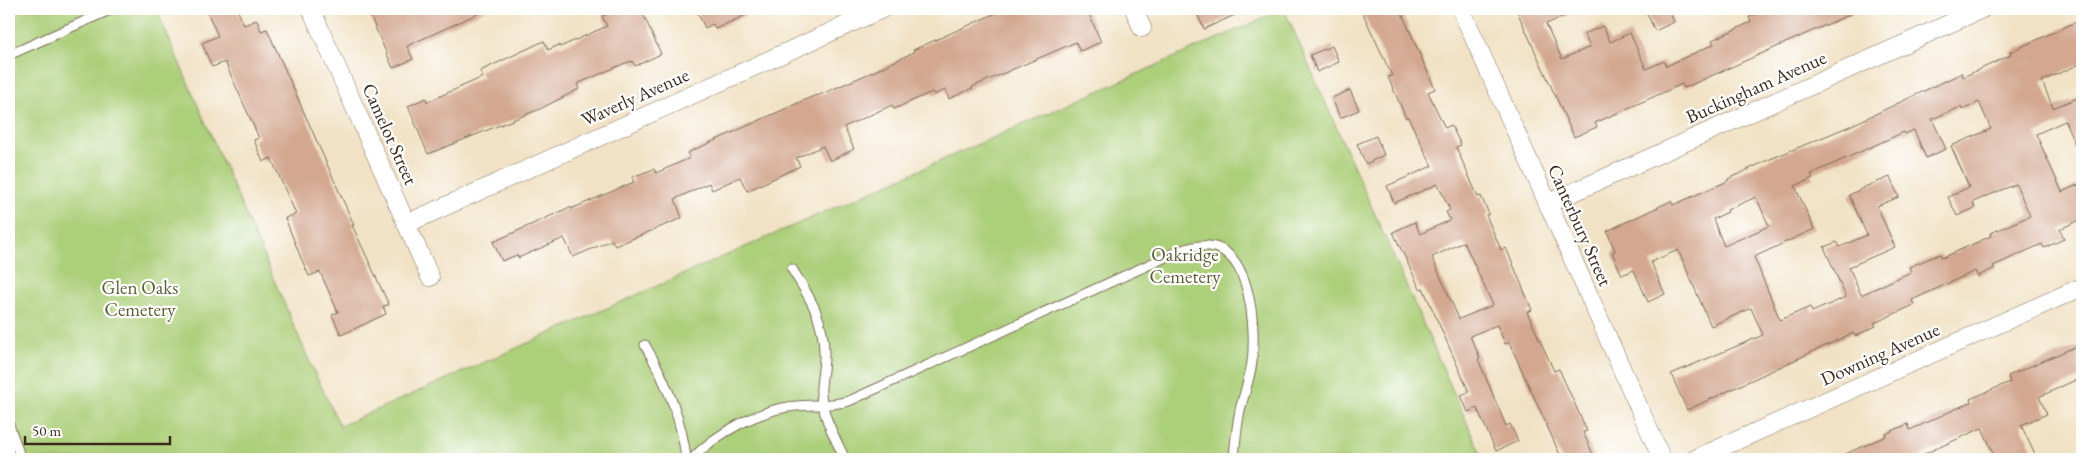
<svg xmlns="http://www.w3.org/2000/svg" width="2091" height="468" viewBox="0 0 2091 468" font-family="'EB Garamond',serif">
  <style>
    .green { fill: #accf79; stroke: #747c4c }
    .building { fill: #d3a790; fill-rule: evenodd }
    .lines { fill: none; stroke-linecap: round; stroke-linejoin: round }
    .service-casing { stroke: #7b6a58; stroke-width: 11 }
    .minor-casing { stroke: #7b6a58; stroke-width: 19 }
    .service { stroke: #fff; stroke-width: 9 }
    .minor { stroke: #fff; stroke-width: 18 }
    .labels { text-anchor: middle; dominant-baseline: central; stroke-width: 4.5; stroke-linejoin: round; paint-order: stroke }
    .street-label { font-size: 19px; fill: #3b2a1e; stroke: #fff }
    .park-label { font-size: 19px; fill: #5d5c39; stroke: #fff }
  </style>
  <rect width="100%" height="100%" fill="#fff"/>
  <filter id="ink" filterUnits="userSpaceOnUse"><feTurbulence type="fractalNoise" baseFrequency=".02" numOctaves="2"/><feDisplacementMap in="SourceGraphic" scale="10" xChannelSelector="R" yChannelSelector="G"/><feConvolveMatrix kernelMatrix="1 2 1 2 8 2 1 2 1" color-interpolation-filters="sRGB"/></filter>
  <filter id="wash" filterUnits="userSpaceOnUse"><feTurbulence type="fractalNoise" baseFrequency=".0096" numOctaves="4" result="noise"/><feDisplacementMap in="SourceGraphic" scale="20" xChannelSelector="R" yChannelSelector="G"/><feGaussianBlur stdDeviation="1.12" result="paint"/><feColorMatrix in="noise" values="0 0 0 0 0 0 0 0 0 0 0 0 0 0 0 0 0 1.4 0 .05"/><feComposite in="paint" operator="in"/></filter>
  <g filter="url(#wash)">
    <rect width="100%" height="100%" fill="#f1e2c5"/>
    <path class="green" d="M 9,9 L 156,9 L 311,365 L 340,426 L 1284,9 L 1483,459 L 9,459 Z"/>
    <g id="blocks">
      <path class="building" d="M 206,9 L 237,9 L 244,25 L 257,20 L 261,31 L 267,29 L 338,189 L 354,225 L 352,225 L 389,305 L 383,306 L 386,314 L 341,335 L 332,315 L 338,312 L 320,272 L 309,276 L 301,258 L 285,218 L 296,214 L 271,158 L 263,162 L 254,140 L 259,138 L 225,62 L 212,67 L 202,43 L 218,36 Z
        M 367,9 L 488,9 L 407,46 L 413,59 L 393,68 Z
        M 619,9 L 627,9 L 630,14 L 641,9 L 661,54 L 635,66 L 632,61 L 623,64 L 577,84 L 579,89 L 540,109 L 428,154 L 408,106 L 426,98 L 427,102 L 483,77 L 480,71 L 544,41 L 548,50 L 559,45 L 560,47 L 607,26 L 602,16 Z
        M 696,9 L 759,9 L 715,29 L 713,24 L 705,28 Z
        M 1005,9 L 1087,9 L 1101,42 L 1080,51 L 1076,42 L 972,87 L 973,88 L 949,99 L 945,90 L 934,95 L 932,92 L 894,109 L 892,105 L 844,127 L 854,149 L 830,161 L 823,146 L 796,158 L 800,166 L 747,191 L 740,177 L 712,190 L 709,183 L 675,199 L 682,218 L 615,246 L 612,240 L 573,257 L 564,238 L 518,258 L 517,255 L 502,261 L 493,242 L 570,207 L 571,209 L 634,182 L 632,177 L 654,169 L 656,173 L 690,158 L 687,153 L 816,95 L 817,96 L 877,70 L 914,52 L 913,50 Z
        M 1195,9 L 1248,9 L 1204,29 Z
        M 1361,9 L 1400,9 L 1435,89 L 1428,92 L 1445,128 L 1451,125 L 1461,145 L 1456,147 L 1478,197 L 1481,196 L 1489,214 L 1486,215 L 1501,250 L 1506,248 L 1515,269 L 1532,310 L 1527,312 L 1554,371 L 1559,369 L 1587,431 L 1583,432 L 1595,459 L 1562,459 L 1509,342 L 1505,344 L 1497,325 L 1470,336 L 1480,358 L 1478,359 L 1506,426 L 1510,424 L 1518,441 L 1496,451 L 1477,408 L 1468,412 L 1461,395 L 1469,392 L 1423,288 L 1420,289 L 1393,232 L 1415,222 L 1420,234 L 1450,220 L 1446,212 L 1450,210 L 1438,184 L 1394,203 L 1387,186 L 1432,166 L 1408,117 L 1406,118 L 1388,77 L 1392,76 ZM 1464,242 L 1493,305 L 1459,319 L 1432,257 Z
        M 1516,9 L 1581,9 L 1546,24 L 1562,59 L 1590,47 L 1584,34 L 1603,26 L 1610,42 L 1630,33 L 1646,69 L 1664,61 L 1666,66 L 1714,44 L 1712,40 L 1751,22 L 1749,17 L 1768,9 L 1862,9 L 1684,88 L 1682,84 L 1595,123 L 1597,127 L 1574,137 Z
        M 1645,9 L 1668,9 L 1674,22 L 1655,31 Z
        M 2076,22 L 2077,24 L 2082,22 L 2082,63 L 2042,81 L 2053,108 L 2082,96 L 2082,161 L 2065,121 L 2036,134 L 2062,192 L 2082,183 L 2082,219 L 2060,229 L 2064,239 L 2044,248 L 2042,244 L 1993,266 L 1995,268 L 1978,276 L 1975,271 L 1912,300 L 1914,305 L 1874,323 L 1876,326 L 1855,336 L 1853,333 L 1687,410 L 1671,374 L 1763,335 L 1751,308 L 1711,326 L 1678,250 L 1651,262 L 1665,294 L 1648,302 L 1634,270 L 1622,275 L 1612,253 L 1615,251 L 1607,231 L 1671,201 L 1673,205 L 1728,181 L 1728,179 L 1768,160 L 1850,126 L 1962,73 L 1963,77 L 2011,55 L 2010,52 ZM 1979,102 L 1991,129 L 1951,146 L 1969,187 L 1948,197 L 1957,216 L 1975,208 L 1973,202 L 2016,184 L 2030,216 L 1990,233 L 1991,236 L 1942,258 L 1940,254 L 1909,267 L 1911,272 L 1861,295 L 1849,267 L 1895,247 L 1877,206 L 1899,197 L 1890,177 L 1867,186 L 1849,195 L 1867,235 L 1840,247 L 1837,242 L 1824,247 L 1846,297 L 1812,312 L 1810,307 L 1780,320 L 1754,257 L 1814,229 L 1795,186 L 1813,178 L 1811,174 L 1904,132 L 1905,134 L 1914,130 L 1926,158 L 1946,149 L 1932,119 L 1961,107 L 1962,110 ZM 1756,197 L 1769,226 L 1724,246 L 1713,219 L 1728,212 L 1727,210 Z
        M 1332,46 L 1339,62 L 1317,72 L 1310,55 Z
        M 1350,90 L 1359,110 L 1340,118 L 1332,98 Z
        M 1376,136 L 1384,155 L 1366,164 L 1357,144 Z
        M 2077,346 L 2082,357 L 2082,377 L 2039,397 L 2047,414 L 2021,425 L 2037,459 L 1996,459 L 1982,428 L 1922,455 L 1923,459 L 1834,459 L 1886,436 L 1885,434 L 1908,424 L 1910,430 L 1971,402 L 1970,399 L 2010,382 L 2008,376 Z"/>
    </g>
  </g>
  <g filter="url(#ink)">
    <use href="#blocks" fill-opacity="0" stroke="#7b6a58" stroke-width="1"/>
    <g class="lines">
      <g class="service-casing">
        <path id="service" d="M 9,55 L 112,9
          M 792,269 C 811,299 825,321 824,357 C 824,370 820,383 821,395 C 823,417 836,440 845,459
          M 645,345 C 666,381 682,418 686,459
          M 9,425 L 21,459
          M 692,459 C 716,433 761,409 796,406 C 814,404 832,406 849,401 L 1179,251 C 1189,248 1199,245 1209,246 C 1252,250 1256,331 1252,362 C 1250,378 1244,394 1240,410 C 1237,426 1235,443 1234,459"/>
      </g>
      <g class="minor-casing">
        <path id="minor" d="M 311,9 L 430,277
          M 1134,9 L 1142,28
          M 1461,9 L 1662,459
          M 1547,204 L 1982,9
          M 406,224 L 882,9
          M 1695,459 L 2082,287"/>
      </g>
      <use href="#service" class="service"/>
      <use href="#minor" class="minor"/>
    </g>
  </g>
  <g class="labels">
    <g class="street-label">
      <text transform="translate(1756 87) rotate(-24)">Buckingham Avenue</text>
      <text transform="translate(635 97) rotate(-24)">Waverly Avenue</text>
      <text transform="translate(390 134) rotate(66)">Camelot Street</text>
      <text transform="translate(1580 225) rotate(66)">Canterbury Street</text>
      <text transform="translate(1880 354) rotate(-24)">Downing Avenue</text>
    </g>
    <g class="park-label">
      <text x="1185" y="254">Oakridge<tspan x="1185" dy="22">Cemetery</tspan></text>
      <text x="140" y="287">Glen Oaks<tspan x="140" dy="22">Cemetery</tspan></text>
    </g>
  </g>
  <rect width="2091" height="468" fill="none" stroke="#fff" stroke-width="30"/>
  <path d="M25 436v8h145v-8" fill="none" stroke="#3b2a1e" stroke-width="2.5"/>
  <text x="32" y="436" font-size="15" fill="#3b2a1e" stroke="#ffffff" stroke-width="4" paint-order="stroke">50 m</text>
</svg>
